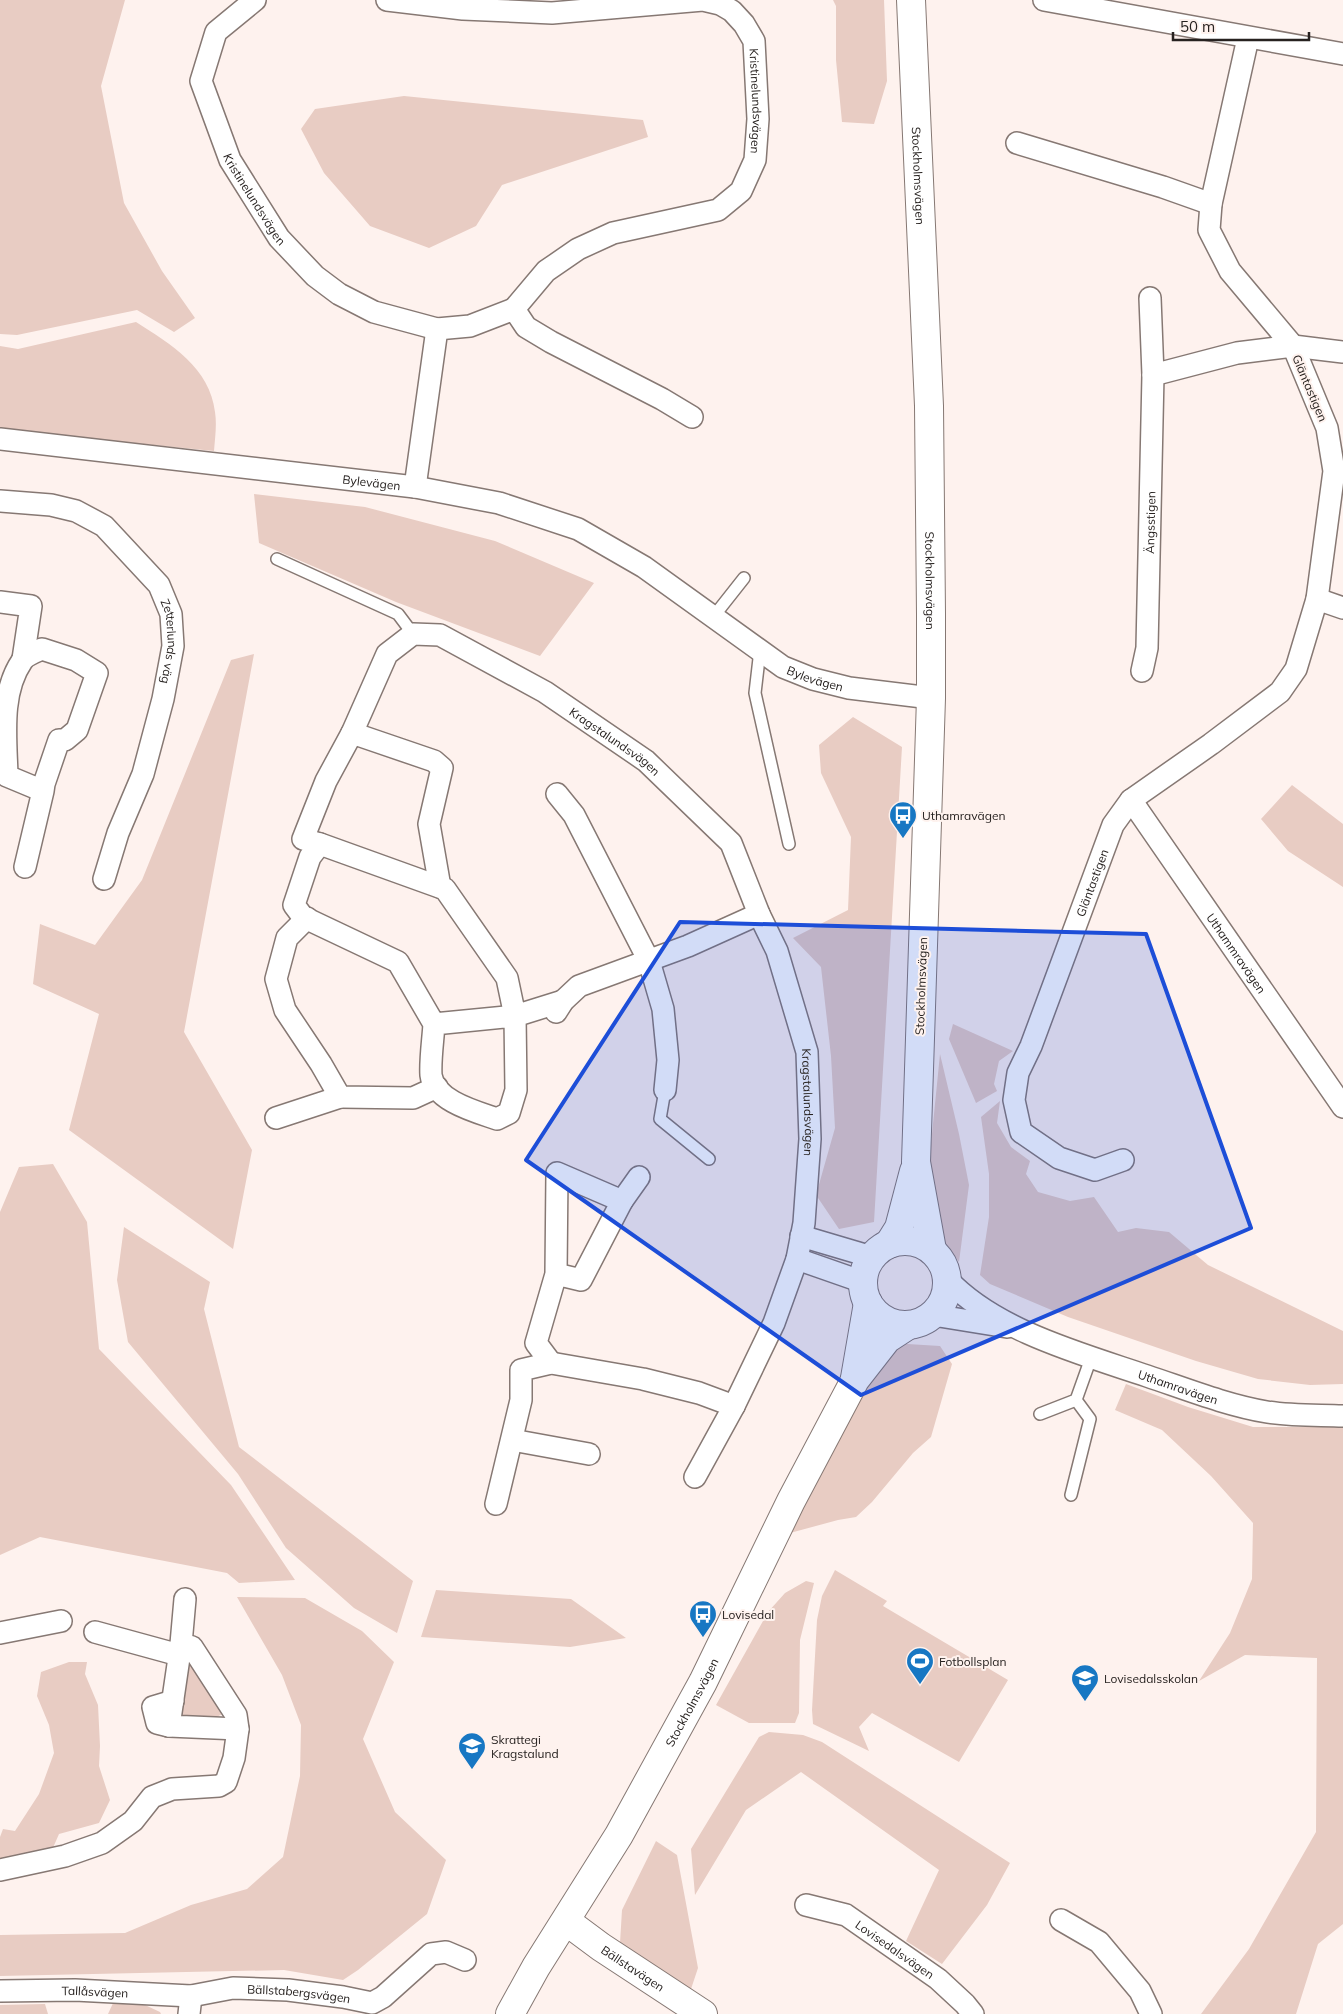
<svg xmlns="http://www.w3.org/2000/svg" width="1343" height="2014" viewBox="0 0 1343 2014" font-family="Mulish,sans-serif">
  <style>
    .green { fill: #e8ccc3 }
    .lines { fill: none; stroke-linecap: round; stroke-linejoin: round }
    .lane-casing { stroke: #867873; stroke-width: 14 }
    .street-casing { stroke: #867873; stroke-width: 24 }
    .secondary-casing { stroke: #867873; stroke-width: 30 }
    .lane { stroke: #fff; stroke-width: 11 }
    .street { stroke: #fff; stroke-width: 21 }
    .secondary { stroke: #fff; stroke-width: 28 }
    .marked { fill: #1d4ed8; fill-opacity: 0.2; stroke: #1d4ed8; stroke-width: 4; stroke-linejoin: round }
    .labels { text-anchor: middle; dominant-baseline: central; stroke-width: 4; stroke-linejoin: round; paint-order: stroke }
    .street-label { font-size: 12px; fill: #272220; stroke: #fef2ee }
    .poi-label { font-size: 12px; fill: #272220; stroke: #fef2ee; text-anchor: start }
  </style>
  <rect width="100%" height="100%" fill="#fef2ee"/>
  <path class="green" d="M 0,0 L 125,0 L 101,86 L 124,203 L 162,271 L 195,318 L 174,332 L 137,310 L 17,335 L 0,334 Z
    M 833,0 L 884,0 L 887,81 L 874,124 L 842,122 L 836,60 L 836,6 Z
    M 404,96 L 643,120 L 648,137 L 502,185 L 476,226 L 429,248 L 370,226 L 324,173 L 301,129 L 315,109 Z
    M 136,322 C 171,344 210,368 215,412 C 217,425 215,438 214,451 L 23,432 L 0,428 L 0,346 L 18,349 Z
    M 254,494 L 365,507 L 495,541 L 594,583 L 540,656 L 396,602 L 259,543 Z
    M 254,654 L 184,1032 L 252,1150 L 233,1249 L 69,1130 L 99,1014 L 33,984 L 40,924 L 95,945 L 142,880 L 231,660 Z
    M 853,717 L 902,747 L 874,1222 L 839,1229 L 816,1195 L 835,1128 L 831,1056 L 821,967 L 793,938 L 848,910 L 851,837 L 821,773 L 819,745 Z
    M 1292,785 L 1343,824 L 1343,887 L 1288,851 L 1261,819 Z
    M 953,1024 L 1013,1051 L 999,1061 L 994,1084 L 997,1091 L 976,1103 L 949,1039 Z
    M 940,1054 L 959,1134 L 969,1185 L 959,1262 L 938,1234 L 931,1218 L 931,1144 Z
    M 1000,1101 L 997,1123 L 1011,1147 L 1030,1161 L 1026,1174 L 1038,1192 L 1070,1201 L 1094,1197 L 1118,1232 L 1136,1228 L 1169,1232 L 1208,1265 L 1343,1331 L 1343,1384 L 1310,1385 L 1258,1379 L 1196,1361 L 1068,1317 L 990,1284 L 980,1275 L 989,1217 L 989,1174 L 981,1117 Z
    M 53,1164 L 87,1222 L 99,1349 L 231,1485 L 295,1580 L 239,1583 L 227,1573 L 40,1537 L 0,1555 L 0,1212 L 19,1167 Z
    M 124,1227 L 210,1282 L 204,1309 L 239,1447 L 413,1581 L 397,1633 L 354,1608 L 286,1548 L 238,1474 L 128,1342 L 117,1280 Z
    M 891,1343 L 940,1346 L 952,1364 L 931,1437 L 913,1453 L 872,1502 L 856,1517 L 838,1520 L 790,1533 L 880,1354 Z
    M 1126,1384 L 1188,1407 L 1253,1427 L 1343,1427 L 1343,1924 L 1318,1944 L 1296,2014 L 1201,2014 L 1249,1949 L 1316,1832 L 1317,1658 L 1245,1655 L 1199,1681 L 1230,1633 L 1252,1579 L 1253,1523 L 1211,1476 L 1162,1430 L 1115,1410 Z
    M 835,1570 L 887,1601 L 883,1606 L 1008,1680 L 959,1762 L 872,1713 L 859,1727 L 869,1751 L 813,1724 L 812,1710 L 817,1620 L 822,1596 Z
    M 806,1581 L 814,1583 L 800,1640 L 799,1713 L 795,1723 L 749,1723 L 716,1705 L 768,1612 L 785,1593 Z
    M 436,1590 L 571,1599 L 626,1638 L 570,1647 L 421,1637 Z
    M 237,1597 L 305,1598 L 362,1631 L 394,1662 L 363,1739 L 395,1812 L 446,1860 L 427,1914 L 358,1970 L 343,1980 L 284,1970 L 0,1976 L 0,1935 L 125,1933 L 191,1905 L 247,1889 L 283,1857 L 300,1776 L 301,1725 L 282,1675 Z
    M 190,1659 L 228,1711 L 213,1719 L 177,1722 L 179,1676 Z
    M 69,1662 L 87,1662 L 85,1674 L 98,1705 L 100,1746 L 99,1766 L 110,1800 L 99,1823 L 59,1834 L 52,1850 L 0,1862 L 0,1837 L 3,1829 L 15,1831 L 39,1794 L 54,1753 L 49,1725 L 37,1696 L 41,1672 Z
    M 769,1732 L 803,1735 L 822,1742 L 1010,1863 L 987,1905 L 942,1964 L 906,1941 L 939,1870 L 801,1772 L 746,1810 L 695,1895 L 691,1849 L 759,1737 Z
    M 656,1841 L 677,1855 L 698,1968 L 690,1992 L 620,1943 L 622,1910 Z
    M 114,2001 L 145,2005 L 160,2012 L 161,2014 L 108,2014 Z
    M 45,2004 L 48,2014 L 0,2014 L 0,2005 Z"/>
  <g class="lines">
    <g class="lane-casing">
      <path id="lane" d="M 277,559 L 398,614 L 413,634
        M 714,616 L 744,578
        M 760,650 L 755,693 L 789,844
        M 665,1090 L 660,1119 L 709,1159
        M 1040,1414 L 1076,1400 L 1091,1358
        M 1071,1495 L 1090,1419 L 1076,1400"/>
    </g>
    <g class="street-casing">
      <g id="street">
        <path id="s1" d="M 255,0 L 216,32 L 201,81 L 230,160 L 279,238 L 315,276 L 339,294 L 374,312 L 437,329"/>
        <path id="s2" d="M 387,0 L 463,9 L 552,13 L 703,0 L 720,4 L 732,11 L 744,24 L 754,41 L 758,119 L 755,160 L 741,191 L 718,210 L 613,233 L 578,249 L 546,271 L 514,309"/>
        <path d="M 1044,0 L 1343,54"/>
        <path d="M 1017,143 L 1163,187 L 1211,204"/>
        <path d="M 1150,298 L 1153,375"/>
        <path id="s3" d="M 0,439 L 415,487 L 499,503 L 578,529 L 644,567 L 783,667 L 813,679 L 849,688 L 931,698"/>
        <path d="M 415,487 L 437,329 L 470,326 L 514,309 L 526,327 L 551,342 L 662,399 L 692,417"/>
        <path id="s4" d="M 0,501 L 51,505 L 76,511 L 104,526 L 159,585 L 171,614 L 173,646 L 163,699 L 143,774 L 118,833 L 104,879"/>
        <path d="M 1317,599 L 1343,608"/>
        <path d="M 0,602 L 31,606 L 23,659"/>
        <path id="s5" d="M 1142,671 L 1147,648 L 1153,375 L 1237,353 L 1293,346 L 1343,352"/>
        <path d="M 557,794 L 574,815 L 649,961 L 663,1009 L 668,1060 L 665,1090"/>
        <path id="s6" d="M 1131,800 L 1343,1107"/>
        <path d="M 320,844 L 303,839 L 326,781 L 352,733"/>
        <path d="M 25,867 L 43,791 L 44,784 L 59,740 L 65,740 L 77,730 L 97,673 L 76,660 L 42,649 C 35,652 26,655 22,661 C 0,693 6,738 7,776 L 43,791"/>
        <path id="s7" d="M 440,887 L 429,824 L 442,768 L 434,761 L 352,733 L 387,654 L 413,634 L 440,635 L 545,692 L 646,761 L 731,843 L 759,914 L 777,951 L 807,1052 L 810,1139 L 804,1223 L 797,1259 L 774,1323 L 734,1406"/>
        <path d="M 307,918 L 287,938 L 276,979 L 285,1010 L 321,1064 L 340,1097 L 413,1098 L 437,1087"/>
        <path d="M 556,1012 L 563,1001 L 579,986 L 688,946 L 759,914"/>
        <path d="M 434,1024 L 398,962 L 303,917 L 294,905 L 310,857 L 320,844 L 445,889 L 507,978 L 515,1016 L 434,1024 C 433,1040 430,1060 431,1075 C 434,1101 477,1112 497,1119 L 509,1113 L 516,1090 L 515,1016 L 563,1001"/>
        <path d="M 276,1118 L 340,1097"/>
        <path id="s8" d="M 1123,1160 L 1095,1170 L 1059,1158 L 1021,1132 L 1014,1100 L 1018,1073 L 1031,1046 L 1113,825 L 1131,800 L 1211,744 L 1280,692 L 1296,669 L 1317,599 L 1334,471 L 1327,428 L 1293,346 L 1230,271 L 1209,230 L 1211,204 L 1248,38"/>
        <path d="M 622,1201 L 639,1177"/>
        <path d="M 801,1236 L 872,1257"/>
        <path d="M 797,1259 L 863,1282"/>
        <path id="s9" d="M 948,1280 C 996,1331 1082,1354 1147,1376 C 1186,1389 1226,1405 1267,1412 C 1292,1416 1318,1415 1343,1416"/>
        <path d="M 933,1315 L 1007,1327"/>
        <path d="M 551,1363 L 536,1343 L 556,1274 L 557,1173 L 622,1201 L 581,1280 L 556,1274"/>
        <path d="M 512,1440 L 589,1454"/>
        <path d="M 496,1504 L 521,1400 L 521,1370 L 551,1363 L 643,1379 L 699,1393 L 734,1406 L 695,1477"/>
        <path d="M 185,1599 L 181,1644 L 169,1726 L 238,1729"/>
        <path d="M 95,1632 L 179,1655"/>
        <path d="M 0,1633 L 61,1621"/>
        <path d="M 169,1726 L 157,1723 L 153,1707 L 173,1701"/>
        <path d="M 0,1870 L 65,1856 L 102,1843 L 133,1821 L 152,1797 L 172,1789 L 219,1786 L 226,1782 L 234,1758 L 238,1729 L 236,1715 L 192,1647 L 181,1644"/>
        <path id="s10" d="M 806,1905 L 846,1915 L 938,1979 L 965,2004 L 973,2014"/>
        <path d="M 1061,1920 L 1099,1942 L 1140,1991 L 1151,2014"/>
        <path id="s11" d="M 0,1991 L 75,1990 L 191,1996 L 233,1988 L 288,1990 L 343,1997 L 372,2003 L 383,1997 L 431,1954 L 446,1952 L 465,1960"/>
        <path d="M 189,2014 L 191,1996"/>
      </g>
    </g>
    <g class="secondary-casing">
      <g id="secondary">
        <path id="s12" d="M 911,0 L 929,406 L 931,614 L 931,698 L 916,1162 L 932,1250"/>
        <circle cx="905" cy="1283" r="42"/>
        <path d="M 889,1244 L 899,1228 L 914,1171"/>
        <path d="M 855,1378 L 868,1303"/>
        <path id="s13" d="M 566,1921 L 601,1947 L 703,2014"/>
        <path id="s14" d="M 510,2014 L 536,1967 L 619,1835 L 703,1682 L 791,1501 L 855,1380 L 887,1339 L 907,1326"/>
      </g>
    </g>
    <use href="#lane" class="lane"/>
    <use href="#street" class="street"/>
    <use href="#secondary" class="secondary"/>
  </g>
  <path class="marked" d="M 680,922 L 1146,934 L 1251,1228 L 861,1395 L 526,1160 Z"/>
  <defs>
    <g id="bus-pin" transform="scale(1.4375)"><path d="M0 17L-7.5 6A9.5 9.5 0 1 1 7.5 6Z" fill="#1777c3" stroke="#fef2ee"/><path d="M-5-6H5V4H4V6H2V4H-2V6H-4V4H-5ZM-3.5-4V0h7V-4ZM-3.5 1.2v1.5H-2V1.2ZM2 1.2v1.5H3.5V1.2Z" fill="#fff"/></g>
    <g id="stadium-pin" transform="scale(1.4375)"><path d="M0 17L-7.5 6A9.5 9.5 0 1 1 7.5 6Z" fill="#1777c3" stroke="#fef2ee"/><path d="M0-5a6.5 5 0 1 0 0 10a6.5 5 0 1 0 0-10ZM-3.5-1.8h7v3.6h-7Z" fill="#fff"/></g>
    <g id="school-pin" transform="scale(1.4375)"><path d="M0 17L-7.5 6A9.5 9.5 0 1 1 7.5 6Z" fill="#1777c3" stroke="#fef2ee"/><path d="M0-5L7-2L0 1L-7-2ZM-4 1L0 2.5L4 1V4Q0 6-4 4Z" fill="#fff"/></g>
  </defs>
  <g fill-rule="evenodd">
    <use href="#bus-pin" x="903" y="815"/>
    <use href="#bus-pin" x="703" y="1614"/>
    <use href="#stadium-pin" x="920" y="1661"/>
    <use href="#school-pin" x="1085" y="1678"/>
    <use href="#school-pin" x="472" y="1746"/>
  </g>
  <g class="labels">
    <g class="street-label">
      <text stroke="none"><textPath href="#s2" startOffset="446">Kristinelundsvägen</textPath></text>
      <text stroke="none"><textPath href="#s12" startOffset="176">Stockholmsvägen</textPath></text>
      <text stroke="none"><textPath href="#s1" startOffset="232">Kristinelundsvägen</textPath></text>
      <text transform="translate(1310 388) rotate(67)">Gläntastigen</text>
      <text stroke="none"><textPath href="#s3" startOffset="374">Bylevägen</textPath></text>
      <text stroke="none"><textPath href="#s5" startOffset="149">Ängsstigen</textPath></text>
      <text stroke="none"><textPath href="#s12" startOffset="581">Stockholmsvägen</textPath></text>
      <text stroke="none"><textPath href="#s4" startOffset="248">Zetterlunds väg</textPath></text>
      <text stroke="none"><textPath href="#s3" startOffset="868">Bylevägen</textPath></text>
      <text stroke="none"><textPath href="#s7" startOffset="570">Kragstalundsvägen</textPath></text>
      <text stroke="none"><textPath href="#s8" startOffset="378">Gläntastigen</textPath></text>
      <text stroke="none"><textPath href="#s6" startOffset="186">Uthammravägen</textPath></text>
      <text transform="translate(921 986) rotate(-88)">Stockholmsvägen</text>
      <text stroke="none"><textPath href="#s7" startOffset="998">Kragstalundsvägen</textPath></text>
      <text stroke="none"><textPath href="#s9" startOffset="256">Uthamravägen</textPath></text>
      <text stroke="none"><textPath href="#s14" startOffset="361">Stockholmsvägen</textPath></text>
      <text stroke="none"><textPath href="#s10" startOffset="101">Lovisedalsvägen</textPath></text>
      <text stroke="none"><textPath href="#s13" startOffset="82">Bällstavägen</textPath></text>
      <text stroke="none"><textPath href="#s11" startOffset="95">Tallåsvägen</textPath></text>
      <text stroke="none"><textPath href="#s11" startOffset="300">Bällstabergsvägen</textPath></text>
    </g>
    <g class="poi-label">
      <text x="922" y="815">Uthamravägen</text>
      <text x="722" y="1614">Lovisedal</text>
      <text x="939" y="1661">Fotbollsplan</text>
      <text x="1104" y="1678">Lovisedalsskolan</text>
      <text x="491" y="1739">Skrattegi<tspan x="491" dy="14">Kragstalund</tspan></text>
    </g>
  </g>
  <path d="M1173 32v8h136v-8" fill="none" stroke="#272220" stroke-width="2.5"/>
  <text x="1180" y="32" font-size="15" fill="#272220" stroke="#fef2ee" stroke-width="4" paint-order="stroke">50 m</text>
</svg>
